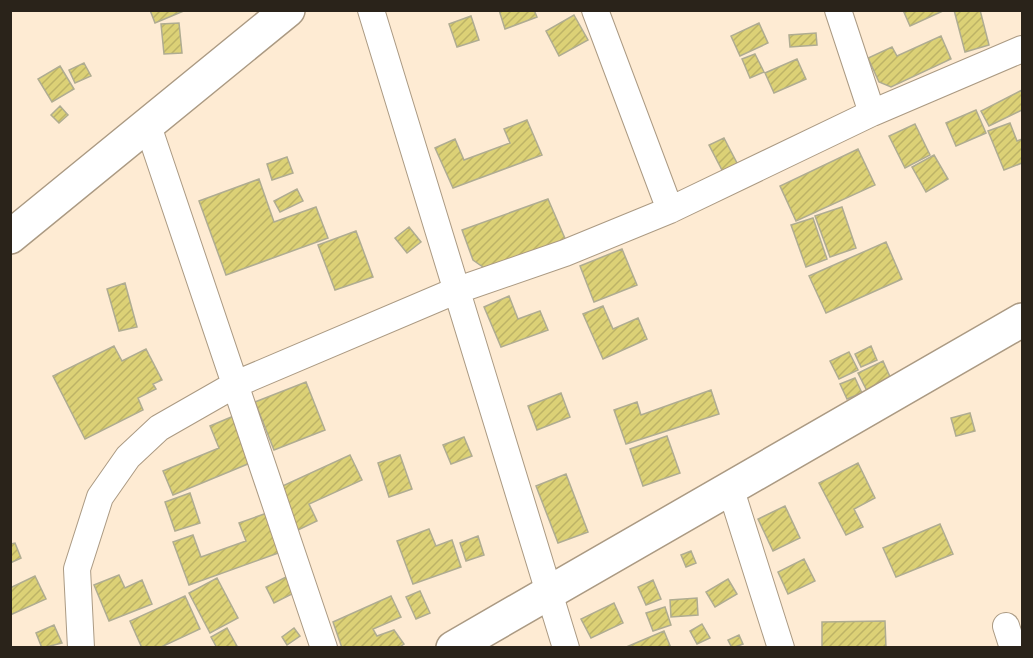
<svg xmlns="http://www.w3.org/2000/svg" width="1033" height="658" viewBox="0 0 1033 658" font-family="'Source Sans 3',sans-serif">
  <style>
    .building { fill: url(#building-hatch); stroke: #afac91; stroke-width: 1.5 }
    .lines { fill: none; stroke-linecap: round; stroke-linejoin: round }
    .street-casing { stroke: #ab9a83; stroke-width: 28 }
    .secondary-casing { stroke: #ab9a83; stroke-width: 36 }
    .street { stroke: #fff; stroke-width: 26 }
    .secondary { stroke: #fff; stroke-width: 33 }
  </style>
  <defs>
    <pattern id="building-hatch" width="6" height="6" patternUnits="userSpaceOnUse" patternTransform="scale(1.5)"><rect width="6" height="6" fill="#dcd176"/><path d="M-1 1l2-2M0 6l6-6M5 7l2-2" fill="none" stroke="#bdb366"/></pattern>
  </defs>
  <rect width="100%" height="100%" fill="#feebd3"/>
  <path class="building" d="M 150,10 L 186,10 L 155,23 Z
    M 499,10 L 534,10 L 537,17 L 505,29 Z
    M 903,10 L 945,10 L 910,26 Z
    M 954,10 L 980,10 L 989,45 L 965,52 Z
    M 574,15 L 588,40 L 559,56 L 546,31 Z
    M 471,16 L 479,40 L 457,47 L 449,24 Z
    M 179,23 L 182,53 L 164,54 L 161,24 Z
    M 759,23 L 768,43 L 740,56 L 731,36 Z
    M 816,33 L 817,45 L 790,47 L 789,35 Z
    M 941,36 L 951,59 L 891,87 L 879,82 L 868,58 L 892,47 L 897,56 Z
    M 755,54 L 764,72 L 750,78 L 742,59 Z
    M 797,59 L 806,79 L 774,93 L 765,73 Z
    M 84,63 L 91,76 L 75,83 L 69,70 Z
    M 60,66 L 74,89 L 52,102 L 38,79 Z
    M 1022,90 L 1022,110 L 989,126 L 981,111 Z
    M 60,106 L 68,115 L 59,123 L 51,115 Z
    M 976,110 L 986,133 L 956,146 L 946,123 Z
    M 527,120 L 542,155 L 453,188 L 435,148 L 455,139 L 464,160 L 510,143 L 504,129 Z
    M 1010,123 L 1017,141 L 1022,139 L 1022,163 L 1004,170 L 988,131 Z
    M 915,124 L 930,155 L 905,168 L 889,136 Z
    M 724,138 L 738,165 L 723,172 L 709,145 Z
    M 858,149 L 875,185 L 796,221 L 780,186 Z
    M 934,155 L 948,179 L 926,192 L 912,167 Z
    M 287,157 L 293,173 L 272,180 L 267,164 Z
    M 259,179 L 274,222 L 316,207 L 328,238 L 226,275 L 199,201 Z
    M 297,189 L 303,201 L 280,212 L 274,201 Z
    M 548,199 L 567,243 L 490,272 L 473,260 L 462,230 Z
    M 842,207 L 856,248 L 830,257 L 815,216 Z
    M 813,218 L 827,259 L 806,267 L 791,225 Z
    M 409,227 L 421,242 L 407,253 L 395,238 Z
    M 356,231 L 373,277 L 335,290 L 318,245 Z
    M 886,242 L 902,279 L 826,313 L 809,276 Z
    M 622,249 L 637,285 L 594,302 L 580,266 Z
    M 125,283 L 137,327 L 119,331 L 107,289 Z
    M 509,296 L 518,319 L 540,311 L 548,330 L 501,347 L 484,307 Z
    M 603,306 L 613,329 L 638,318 L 647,339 L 603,359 L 583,314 Z
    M 114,346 L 122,361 L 146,349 L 162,380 L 153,384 L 156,389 L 138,398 L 143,410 L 85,439 L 53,376 Z
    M 871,346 L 877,360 L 861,367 L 855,354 Z
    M 849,352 L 858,370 L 839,379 L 830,361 Z
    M 883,361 L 891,379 L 867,391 L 858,373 Z
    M 855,378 L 862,393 L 847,399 L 840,384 Z
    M 306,382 L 325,430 L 274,450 L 255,402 Z
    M 711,390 L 719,414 L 626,444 L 614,410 L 637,402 L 641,415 Z
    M 561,393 L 570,417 L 537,430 L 528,406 Z
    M 970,413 L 975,431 L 956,436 L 951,418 Z
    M 236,415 L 255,461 L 173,495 L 163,471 L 219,448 L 210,426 Z
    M 667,436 L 680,473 L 643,486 L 630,449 Z
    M 464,437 L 472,456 L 451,464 L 443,445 Z
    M 350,455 L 362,480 L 309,504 L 317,521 L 298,530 L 278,488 Z
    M 400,455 L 412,489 L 389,497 L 378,463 Z
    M 858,463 L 875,498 L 854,509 L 863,527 L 846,535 L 819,483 Z
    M 566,474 L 588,532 L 558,543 L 536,486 Z
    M 190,493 L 200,523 L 175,531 L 165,502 Z
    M 785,506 L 800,538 L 773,551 L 758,519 Z
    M 267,513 L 281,552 L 189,585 L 173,542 L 193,535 L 201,557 L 246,541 L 239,523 Z
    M 940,524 L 953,554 L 896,577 L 883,548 Z
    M 429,529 L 436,546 L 452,540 L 461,567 L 413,584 L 397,541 Z
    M 478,536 L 484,555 L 466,561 L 460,543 Z
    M 15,543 L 21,558 L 10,563 L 10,544 Z
    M 691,551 L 696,563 L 686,567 L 681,555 Z
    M 804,559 L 815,581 L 788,594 L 778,572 Z
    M 119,575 L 125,588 L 142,580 L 152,604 L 109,621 L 94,585 Z
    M 35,576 L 46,599 L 10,615 L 10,588 Z
    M 288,576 L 296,592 L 274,603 L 266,587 Z
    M 217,578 L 238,618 L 210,633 L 189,593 Z
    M 728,579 L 737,594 L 715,607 L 706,592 Z
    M 653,580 L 661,599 L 646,605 L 638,587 Z
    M 420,591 L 430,613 L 416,619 L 406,597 Z
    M 185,596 L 200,629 L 159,648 L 142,648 L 130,621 Z
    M 391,596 L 401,617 L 373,629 L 377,636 L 394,630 L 404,644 L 398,648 L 342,648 L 333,622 Z
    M 697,598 L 698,615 L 671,617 L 670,600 Z
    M 614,603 L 623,623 L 591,638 L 581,619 Z
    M 665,607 L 671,625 L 653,631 L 646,613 Z
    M 885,621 L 886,648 L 822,648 L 822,622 Z
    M 702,624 L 710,638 L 697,644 L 690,631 Z
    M 54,625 L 62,643 L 42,648 L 36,633 Z
    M 227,628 L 238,648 L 217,648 L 211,637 Z
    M 294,628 L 300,636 L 287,645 L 282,637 Z
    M 664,631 L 671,648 L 624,648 Z
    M 739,635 L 743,644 L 732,648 L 728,640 Z"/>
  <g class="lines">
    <g class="street-casing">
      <path id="street" d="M 371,10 L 566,648
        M 595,10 L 670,210
        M 838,10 L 872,113
        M 148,126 L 324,648
        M 730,487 L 781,648
        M 1006,626 L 1013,648
        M 81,648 L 77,569 L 100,497 L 128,457 L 159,428 L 236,384 L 455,291 L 565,253 L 670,210 L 872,113 L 1022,49"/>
    </g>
    <g class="secondary-casing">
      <path id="secondary" d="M 10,237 L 288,10
        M 453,648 L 1022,320"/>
    </g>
    <use href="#street" class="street"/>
    <use href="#secondary" class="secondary"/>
  </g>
  <rect width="1033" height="658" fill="none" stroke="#2a231a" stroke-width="24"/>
</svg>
